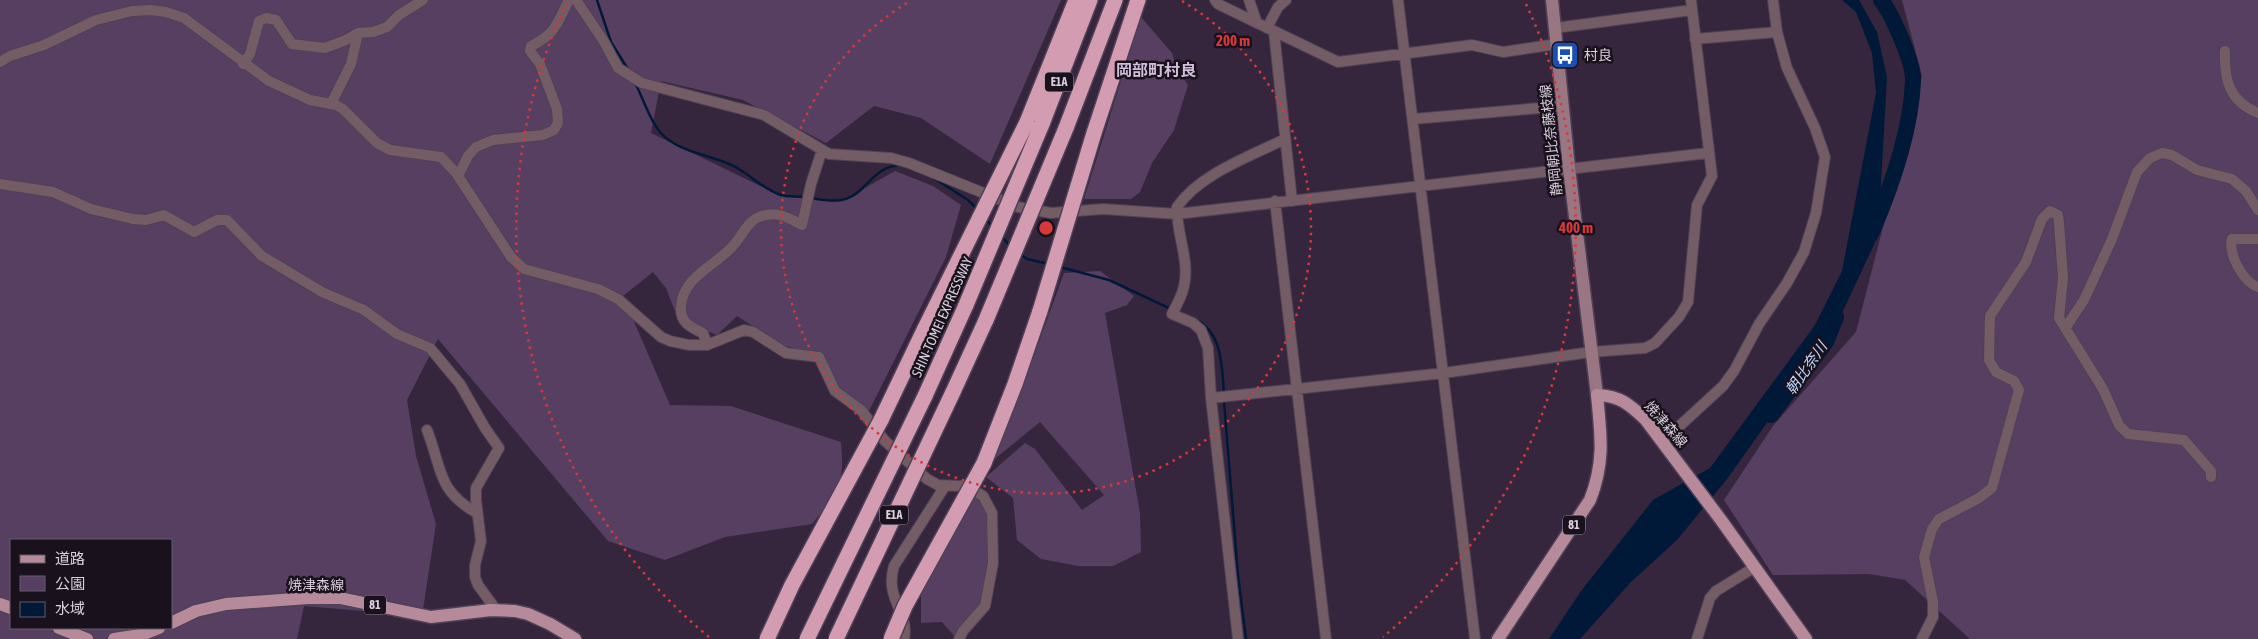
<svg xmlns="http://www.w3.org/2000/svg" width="2258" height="639" viewBox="0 0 2258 639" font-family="'Asap Condensed','Noto Sans JP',sans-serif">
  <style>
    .green { fill: #573f62; fill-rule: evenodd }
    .water { fill: #001939 }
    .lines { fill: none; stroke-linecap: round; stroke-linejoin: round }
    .stream { stroke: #001939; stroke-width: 2.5 }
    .river { stroke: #001939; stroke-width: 16 }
    .minor-casing { stroke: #4f4157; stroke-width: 12 }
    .secondary-casing { stroke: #4f4157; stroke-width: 15 }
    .primary-casing { stroke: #4f4157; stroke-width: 15 }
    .motorway-casing { stroke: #4f4157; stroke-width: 18 }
    .minor { stroke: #735c64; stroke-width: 10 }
    .secondary { stroke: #9a7683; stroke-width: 12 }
    .primary { stroke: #b78a9a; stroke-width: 12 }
    .motorway { stroke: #d39cb0; stroke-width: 15 }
    .motorway-bridge-casing { stroke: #4f4157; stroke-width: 18; stroke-linecap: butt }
    .motorway-bridge { stroke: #d39cb0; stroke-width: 15 }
    .ring { fill: none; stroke: #d6393a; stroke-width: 2.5; stroke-dasharray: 2.5 5 }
    .labels { text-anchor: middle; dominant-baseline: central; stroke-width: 5; stroke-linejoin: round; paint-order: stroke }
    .shield { fill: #19121c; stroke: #9f96a3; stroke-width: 1 }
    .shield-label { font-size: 12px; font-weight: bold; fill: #d8cedd }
    .poi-label { font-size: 14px; fill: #d8cedd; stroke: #19121c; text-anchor: start }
    .street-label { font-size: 14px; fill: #d8cedd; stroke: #19121c }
    .water-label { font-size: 15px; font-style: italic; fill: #bcdaff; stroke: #19121c }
    .quarter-label { font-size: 16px; font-weight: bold; fill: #d2bedc; stroke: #19121c }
    .centre { fill: #d6393a; stroke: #19121c; stroke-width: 2.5 }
    .ring-label { font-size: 15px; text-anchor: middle; font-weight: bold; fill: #d6393a; stroke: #19121c; stroke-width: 5; stroke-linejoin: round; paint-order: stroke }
  </style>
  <rect width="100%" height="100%" fill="#35263d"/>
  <path class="green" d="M 0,0 L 1061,0 L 990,164 L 921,118 L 874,106 L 826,143 L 743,100 L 661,81 L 651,133 L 775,193 L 842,201 L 895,171 L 933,186 L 961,205 L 946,257 L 869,411 L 839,390 L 822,355 L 781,345 L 737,316 L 717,335 L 678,319 L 666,288 L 653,272 L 623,296 L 670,405 L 731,406 L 841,442 C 845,485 838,492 812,524 L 725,537 L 665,560 L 608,541 L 438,339 L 407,400 L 416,456 L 436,524 L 422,616 L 304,606 L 297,639 L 0,639 ZM 11,540 L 171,540 L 171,628 L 11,628 Z
    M 1902,0 L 2258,0 L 2258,639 L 1970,639 L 1905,580 L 1869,574 L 1773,575 L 1724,500 L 1773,426 L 1856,332 L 1922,76 Z
    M 1141,17 L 1172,53 L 1177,69 L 1188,85 L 1174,130 L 1152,163 L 1140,192 L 1131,199 L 1084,199 Z
    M 1100,271 L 1134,296 L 1127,305 L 1105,313 L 1140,513 L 1141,552 L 1113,566 L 1078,566 L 1041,559 L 1017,540 L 1013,498 L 986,477 L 1025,443 L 1035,449 L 1082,510 L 1104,495 L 1040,422 L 991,462 L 1022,389 L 1064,273 Z
    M 974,493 L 989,516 L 990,567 L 981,611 L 956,638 L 942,622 L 921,623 L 921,590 Z"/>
  <path class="water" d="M 1842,0 L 1859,0 L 1877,32 L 1887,77 L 1878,236 L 1836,326 L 1727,479 L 1677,540 L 1631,582 L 1580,639 L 1549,639 L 1581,591 L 1653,500 L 1710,468 L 1815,325 L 1842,271 L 1876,93 L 1872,53 L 1856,12 Z"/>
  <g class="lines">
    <path class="stream" d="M 597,0 L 611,42 L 629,71
      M 636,85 C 644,100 649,119 660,132 C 680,155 715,154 739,169 C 752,177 763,188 778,194 C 785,197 796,196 804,197
      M 932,177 L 968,200 L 978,210
      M 810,198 C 819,199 832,202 841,200 C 868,195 870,166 902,165
      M 985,218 L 993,227
      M 1002,237 L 1011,247
      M 1020,254 L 1027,259 L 1049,264
      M 1060,267 L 1109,280 L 1171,309
      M 1194,319 C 1223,331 1222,368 1224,395
      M 1224,401 L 1238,575 L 1246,639"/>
    <path class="river" d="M 1871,234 C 1891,188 1911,131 1913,81 C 1914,63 1892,14 1881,0
      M 1771,415 L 1826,342 L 1836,317"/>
    <g class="minor-casing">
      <path id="minor" d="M 576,0 L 603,40 L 618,68 L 642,83 L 764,115 L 829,154 L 891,158 L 909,163 L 1018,207 L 1051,213 L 1103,209 L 1177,214 L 1708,153
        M 1215,0 L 1218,4 L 1338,62 L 1472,45 L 1503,52 L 1557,44
        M 1249,0 L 1257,23
        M 1398,0 L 1475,639
        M 1267,28 L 1278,7 L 1286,0
        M 1555,28 L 1692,10
        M 1274,32 L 1292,201
        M 1695,39 L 1777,32
        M 2225,51 C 2224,80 2229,101 2258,113
        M 0,62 L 10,56 L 44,45 L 96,20 L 132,11 L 151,10 L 166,12 L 184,18 L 269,81 L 310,100 L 336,105 L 343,109 L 377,143 L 390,150 L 441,157 L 456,173 L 511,257 L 524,269 L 598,289 L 618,299 L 661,337 L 670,341 L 689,345 L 707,345 L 744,330 L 753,332 L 786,353 L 819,357 L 835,391 L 861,410 L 885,441 L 927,479 L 938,485 L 960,486 L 975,491 L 983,496 L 992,513 L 993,563 L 985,606 L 963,631 L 959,639
        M 243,64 L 250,54 L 259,21 L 266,18 L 276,20 L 292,44 L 325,48 L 346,40 L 358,33 L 373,32 L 387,27 L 399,15 L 423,0
        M 331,104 L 351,64 L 358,33
        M 1413,119 L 1563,106
        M 458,176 L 468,156 L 476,147 L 493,140 L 543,135 L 554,130 L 558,123 L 557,109 L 540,64 L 530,51 L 531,46 C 557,33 556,24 569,0
        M 0,184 L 53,192 L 91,209 L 133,219 L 146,220 L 164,215 L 194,232 L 217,220 L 227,220 L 262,256 L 322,292 L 364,310 L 397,334 L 430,348 L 460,384 L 485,428 L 499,448 L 476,488 L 476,500 L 481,541 L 475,565 L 475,577 L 478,585 L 497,611
        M 1275,201 L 1326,639
        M 2258,239 L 2232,239 C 2228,254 2243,282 2258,287
        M 2066,327 L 2084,300 L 2112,239 L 2137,172 L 2150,158 L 2162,153 L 2172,155 L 2197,170 L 2232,179 L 2246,191 L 2258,210
        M 707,345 L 703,333 C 690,327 680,322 681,307 C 682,278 714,266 731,248 C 744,235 747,218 766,215 C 781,212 790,219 802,225 L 811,184 L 822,150
        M 1211,398 L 1444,373 L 1591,352 L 1645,348 L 1655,343 L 1679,317 L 1688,302 L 1697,205 L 1712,176 L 1691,0
        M 427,430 C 442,468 437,491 477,513
        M 1665,444 L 1673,432 L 1723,386 L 1734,371 L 1759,324 L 1787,283 L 1804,252 L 1816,213 L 1825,157 L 1815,128 L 1787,68 L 1777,32 L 1773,0
        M 904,639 C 910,613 884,599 894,566 L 945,486
        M 1238,639 L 1211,398 L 1208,348 L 1201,330 L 1193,323 L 1172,314 C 1177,305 1182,296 1184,286 C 1190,260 1176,233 1177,207 C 1200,174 1249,157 1285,139
        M 1697,639 L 1710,598 L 1716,591 L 1755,567
        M 1922,639 L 1933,617 L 1933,602 L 1924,557 L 1932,529 L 1939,519 L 1979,498 L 1992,488 L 2019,390 L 2014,381 L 1996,372 L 1989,360 L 1990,316 L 2026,262 L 2042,219 L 2050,211 L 2058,215 L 2059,223 L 2063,278 L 2059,318 L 2103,389 L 2119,425 L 2128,434 L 2184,440 L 2211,471 L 2211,477"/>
    </g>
    <g class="secondary-casing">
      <path id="secondary" d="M 1552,0 L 1569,168 L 1597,395"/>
    </g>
    <g class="primary-casing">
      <path id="primary" d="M 0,604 L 11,608
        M 171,623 L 196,611 L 226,604 L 308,598 L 340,598 L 431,617 L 491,610 L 515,611 L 528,614 L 550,624 L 575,639
        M 59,628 L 87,639
        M 114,639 L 141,635 L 159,628
        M 1498,639 L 1590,500 C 1605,462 1601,435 1597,395 C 1620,396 1629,404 1645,419 L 1721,520 L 1806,639"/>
    </g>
    <g class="motorway-casing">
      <path id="motorway" d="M 1027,122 L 1076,0
        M 1042,124 L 1090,0
        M 1066,128 L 1115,0
        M 1094,133 L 1138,0
        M 953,392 L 986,320
        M 925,396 L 966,305
        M 881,420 L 925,328
        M 984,463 L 1015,384 L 1040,311"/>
    </g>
    <use href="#minor" class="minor"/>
    <use href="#secondary" class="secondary"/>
    <use href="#primary" class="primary"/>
    <use href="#motorway" class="motorway"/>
    <g class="motorway-bridge-casing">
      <path id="motorway-bridge" d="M 966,305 L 1042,124
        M 1040,311 L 1094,133
        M 986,320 L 1066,128
        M 925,328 L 1027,122
        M 767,639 L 792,585 L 881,420
        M 807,639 L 925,396
        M 836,639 L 953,392
        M 891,639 L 905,606 L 984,463"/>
    </g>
    <use href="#motorway-bridge" class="motorway-bridge"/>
  </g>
  <g class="ring">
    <path d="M1182 1A265 265 0 1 1 910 1"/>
    <path d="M709 637A530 530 0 0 1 566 4M1526 4A530 530 0 0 1 1383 637"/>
  </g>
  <defs>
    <g id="bus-square" transform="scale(1.4375)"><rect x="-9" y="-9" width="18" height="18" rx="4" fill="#1a4fb4" stroke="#19121c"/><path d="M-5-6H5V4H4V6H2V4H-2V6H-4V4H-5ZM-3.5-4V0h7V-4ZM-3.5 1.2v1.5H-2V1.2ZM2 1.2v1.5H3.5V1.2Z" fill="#fff"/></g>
  </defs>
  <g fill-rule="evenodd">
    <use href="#bus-square" x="1565" y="55"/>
  </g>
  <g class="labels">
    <g class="shield">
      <rect x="1045" y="72.5" width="28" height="19" rx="4"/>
      <rect x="880" y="505.5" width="28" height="19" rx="4"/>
      <rect x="1563" y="515.5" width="22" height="19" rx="4"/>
      <rect x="364" y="595.5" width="22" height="19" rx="4"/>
    </g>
    <g class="shield-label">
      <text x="1059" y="82">E1A</text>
      <text x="894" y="515">E1A</text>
      <text x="1574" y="525">81</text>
      <text x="375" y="605">81</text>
    </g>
    <g class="poi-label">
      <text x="1584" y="55">村良</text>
    </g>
    <g class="street-label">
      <text transform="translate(1551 140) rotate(-96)">静岡朝比奈藤枝線</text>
      <text transform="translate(942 317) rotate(-66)">SHIN-TOMEI EXPRESSWAY</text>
      <text transform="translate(1666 424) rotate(49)">焼津森線</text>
      <text x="316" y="585">焼津森線</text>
    </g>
    <g class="water-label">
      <text transform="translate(1806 368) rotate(-55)">朝比奈川</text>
    </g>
    <g class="quarter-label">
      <text x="1156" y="70">岡部町村良</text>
    </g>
  </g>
  <circle cx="1046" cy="228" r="8" class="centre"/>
  <g class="ring-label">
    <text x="1233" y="46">200 m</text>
    <text x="1576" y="233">400 m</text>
  </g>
  <rect x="10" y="539" width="162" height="90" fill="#19121c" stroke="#655d69"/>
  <rect x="20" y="555" width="25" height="8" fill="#b78a9a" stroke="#655d69"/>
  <text x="55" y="564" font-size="15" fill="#d8cedd">道路</text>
  <rect x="20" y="576" width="25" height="15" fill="#573f62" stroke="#655d69"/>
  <text x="55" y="589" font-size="15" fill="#d8cedd">公園</text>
  <rect x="20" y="602" width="25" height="15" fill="#001939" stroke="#655d69"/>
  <text x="55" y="614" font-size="15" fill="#d8cedd">水域</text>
</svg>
